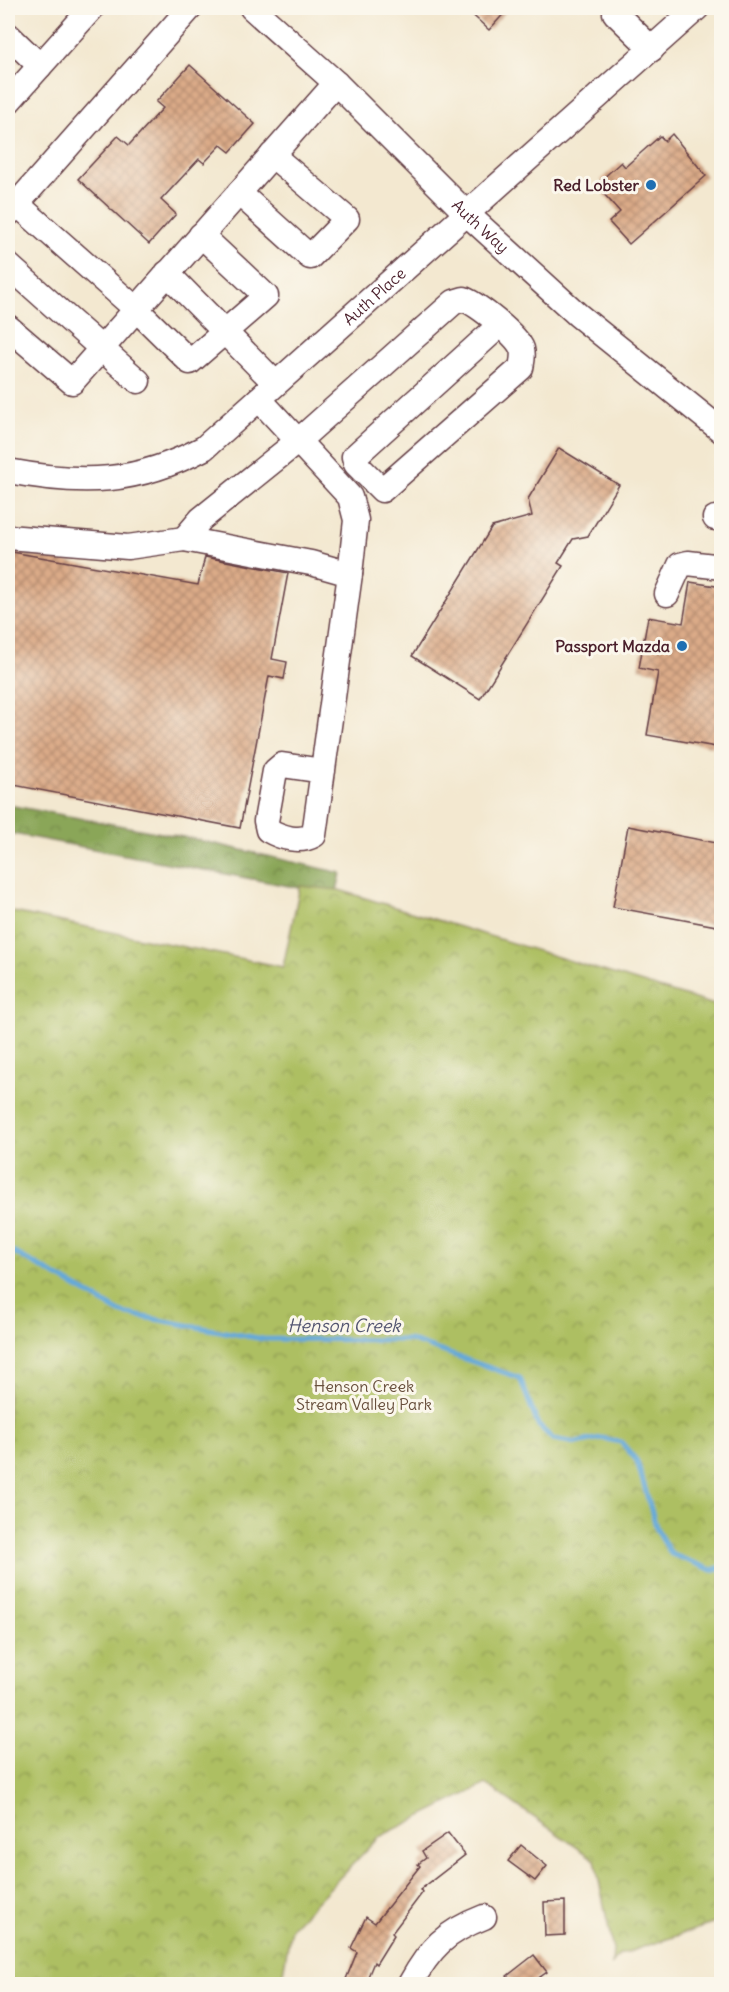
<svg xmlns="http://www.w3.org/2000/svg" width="729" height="1992" viewBox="0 0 729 1992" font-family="Delius,sans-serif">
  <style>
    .forest { fill: url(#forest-crowns); stroke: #6a6242; stroke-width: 1.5 }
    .park { fill: url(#park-crowns); stroke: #7c6f46; stroke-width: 1.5 }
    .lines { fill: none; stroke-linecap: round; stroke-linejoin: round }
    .stream { stroke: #64a9da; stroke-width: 5 }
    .building { fill: url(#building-cross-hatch) }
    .minor-casing { stroke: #633d44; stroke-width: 27 }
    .minor { stroke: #fff; stroke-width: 24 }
    .poi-dot { fill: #1f6fb2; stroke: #fbf7ec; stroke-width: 2 }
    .labels { text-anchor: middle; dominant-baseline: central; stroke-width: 6; stroke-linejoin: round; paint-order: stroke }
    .poi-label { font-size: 16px; font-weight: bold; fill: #4a1f2b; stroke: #fbf7ec; text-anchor: end }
    .street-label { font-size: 16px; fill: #4a1f2b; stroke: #fbf7ec }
    .park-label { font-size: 16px; fill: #684f3c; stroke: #fbf7ec }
    .water-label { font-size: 18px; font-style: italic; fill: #545671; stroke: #fbf7ec }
  </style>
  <defs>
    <pattern id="forest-crowns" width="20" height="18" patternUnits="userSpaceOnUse" patternTransform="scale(1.5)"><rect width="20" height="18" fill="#8aa658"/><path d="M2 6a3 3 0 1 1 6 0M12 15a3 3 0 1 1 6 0" fill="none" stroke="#738749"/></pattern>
    <pattern id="park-crowns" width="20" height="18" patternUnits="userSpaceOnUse" patternTransform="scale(1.5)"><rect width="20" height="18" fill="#adbf62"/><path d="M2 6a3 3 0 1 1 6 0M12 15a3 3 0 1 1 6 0" fill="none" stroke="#8f9b51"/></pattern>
    <pattern id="building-cross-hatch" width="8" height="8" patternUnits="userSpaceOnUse" patternTransform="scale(1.5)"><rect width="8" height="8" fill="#dbab88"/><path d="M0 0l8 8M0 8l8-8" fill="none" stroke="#b48b6f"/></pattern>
  </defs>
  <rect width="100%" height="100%" fill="#fbf7ec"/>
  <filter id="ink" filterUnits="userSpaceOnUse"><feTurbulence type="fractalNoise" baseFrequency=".0167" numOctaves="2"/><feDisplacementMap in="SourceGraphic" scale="12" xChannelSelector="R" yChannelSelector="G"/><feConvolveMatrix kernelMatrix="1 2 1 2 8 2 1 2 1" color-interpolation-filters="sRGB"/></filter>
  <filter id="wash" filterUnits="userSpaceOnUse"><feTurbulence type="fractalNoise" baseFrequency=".008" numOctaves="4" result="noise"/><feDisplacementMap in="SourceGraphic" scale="24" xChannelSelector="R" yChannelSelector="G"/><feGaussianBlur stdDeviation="1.35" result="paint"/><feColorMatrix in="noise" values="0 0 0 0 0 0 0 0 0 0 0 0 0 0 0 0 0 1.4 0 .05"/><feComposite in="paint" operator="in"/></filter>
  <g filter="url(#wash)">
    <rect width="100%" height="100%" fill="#f3e8d0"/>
    <path class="forest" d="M 8,805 L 194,839 L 341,873 L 336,895 L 8,833 Z"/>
    <path class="park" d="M 300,886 L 339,890 L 721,1007 L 721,1921 L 619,1955 L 612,1964 L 613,1950 L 595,1860 L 486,1784 L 379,1837 L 291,1928 L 281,1984 L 8,1984 L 8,911 L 283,967 Z"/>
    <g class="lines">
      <path class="stream" d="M 8,1249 L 122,1313 L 263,1339 L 409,1340 L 520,1378 L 538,1425 L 553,1439 L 576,1443 L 601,1438 L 621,1442 L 637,1461 L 657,1530 L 671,1554 L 712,1570 L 722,1567"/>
    </g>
    <g id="blocks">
      <path class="building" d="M 465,8 L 509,8 L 489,30 Z
        M 190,65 L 255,124 L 230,152 L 221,145 L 204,163 L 199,159 L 161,200 L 176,214 L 149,244 L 78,179 L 118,136 L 129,145 L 163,108 L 156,102 Z
        M 672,134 L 706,176 L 629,244 L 609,222 L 620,212 L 604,194 L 609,190 L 601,180 L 621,162 L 625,167 L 660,136 L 665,141 Z
        M 559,448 L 619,485 L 588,536 L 573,539 L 558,563 L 563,566 L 480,699 L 412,656 L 492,527 L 532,516 L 528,499 Z
        M 12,552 L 198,585 L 205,557 L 288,573 L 272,659 L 287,662 L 284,679 L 269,676 L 240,828 L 8,784 L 8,574 Z
        M 690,582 L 722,587 L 722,748 L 647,735 L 658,672 L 639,668 L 648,617 L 683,623 Z
        M 628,826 L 722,844 L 722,927 L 613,907 Z
        M 448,1833 L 465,1855 L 420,1890 L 423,1892 L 392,1933 L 394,1935 L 376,1964 L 374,1962 L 365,1984 L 344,1984 L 357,1952 L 351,1948 L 366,1917 L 375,1923 L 420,1866 L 418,1864 L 426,1858 L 422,1851 Z
        M 521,1845 L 547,1866 L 535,1881 L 508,1861 Z
        M 565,1901 L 565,1935 L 545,1936 L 544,1902 Z
        M 534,1955 L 547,1972 L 530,1984 L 514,1984 L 507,1976 Z"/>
    </g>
  </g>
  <g filter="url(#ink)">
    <use href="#blocks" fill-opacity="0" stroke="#633d44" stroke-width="1.5"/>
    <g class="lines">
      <g class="minor-casing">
        <g id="minor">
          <path id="s1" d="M 252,8 L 336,83 L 466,213 L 578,315 L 722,431"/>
          <path d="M 618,8 L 615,13 L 652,49"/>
          <path d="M 8,35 L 40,66 L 92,8"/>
          <path d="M 8,102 L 40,66"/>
          <path d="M 239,193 L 310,257 L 347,219 L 272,155"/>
          <path d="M 17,204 L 136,309 L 190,362 L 266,296 L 201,235"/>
          <path d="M 8,214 L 190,8"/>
          <path d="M 8,265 L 138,381"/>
          <path d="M 167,273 L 275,383"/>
          <path d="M 8,327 L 72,382 L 336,83"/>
          <path d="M 259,399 L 298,441 L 454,302 L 464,299 C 478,305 517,335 522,349 C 524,356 522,362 521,368 L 382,490 L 356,464 L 354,457 L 500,325"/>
          <path id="s2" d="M 8,471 C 82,485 136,484 204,448 L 697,8"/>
          <path d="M 715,518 L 722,519"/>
          <path d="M 8,537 L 128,547 L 184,539 L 311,563 L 350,574 L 314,835 C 300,843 282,838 268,830 L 266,821 L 275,771 L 282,765 L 323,771"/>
          <path d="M 184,539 L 201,519 L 298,441 L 350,497 L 356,520 L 350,574"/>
          <path d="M 667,594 L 680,565 L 688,563 L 722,567"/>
          <path d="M 410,1984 C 430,1948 445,1932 484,1917"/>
        </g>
      </g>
      <use href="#minor" class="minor"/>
    </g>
  </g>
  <g class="poi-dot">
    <circle cx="651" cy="185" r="6"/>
    <circle cx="682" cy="646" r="6"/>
  </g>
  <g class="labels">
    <g class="poi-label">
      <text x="639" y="185">Red Lobster</text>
      <text x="670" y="646">Passport Mazda</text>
    </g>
    <g class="street-label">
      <text stroke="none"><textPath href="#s1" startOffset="316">Auth Way</textPath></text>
      <text stroke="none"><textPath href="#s2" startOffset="430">Auth Place</textPath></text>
    </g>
    <g class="park-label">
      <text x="364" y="1386">Henson Creek<tspan x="364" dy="18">Stream Valley Park</tspan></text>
    </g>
    <g class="water-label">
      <text x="344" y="1325">Henson Creek</text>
    </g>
  </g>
  <rect width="729" height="1992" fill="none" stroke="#fbf7ec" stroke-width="30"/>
</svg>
